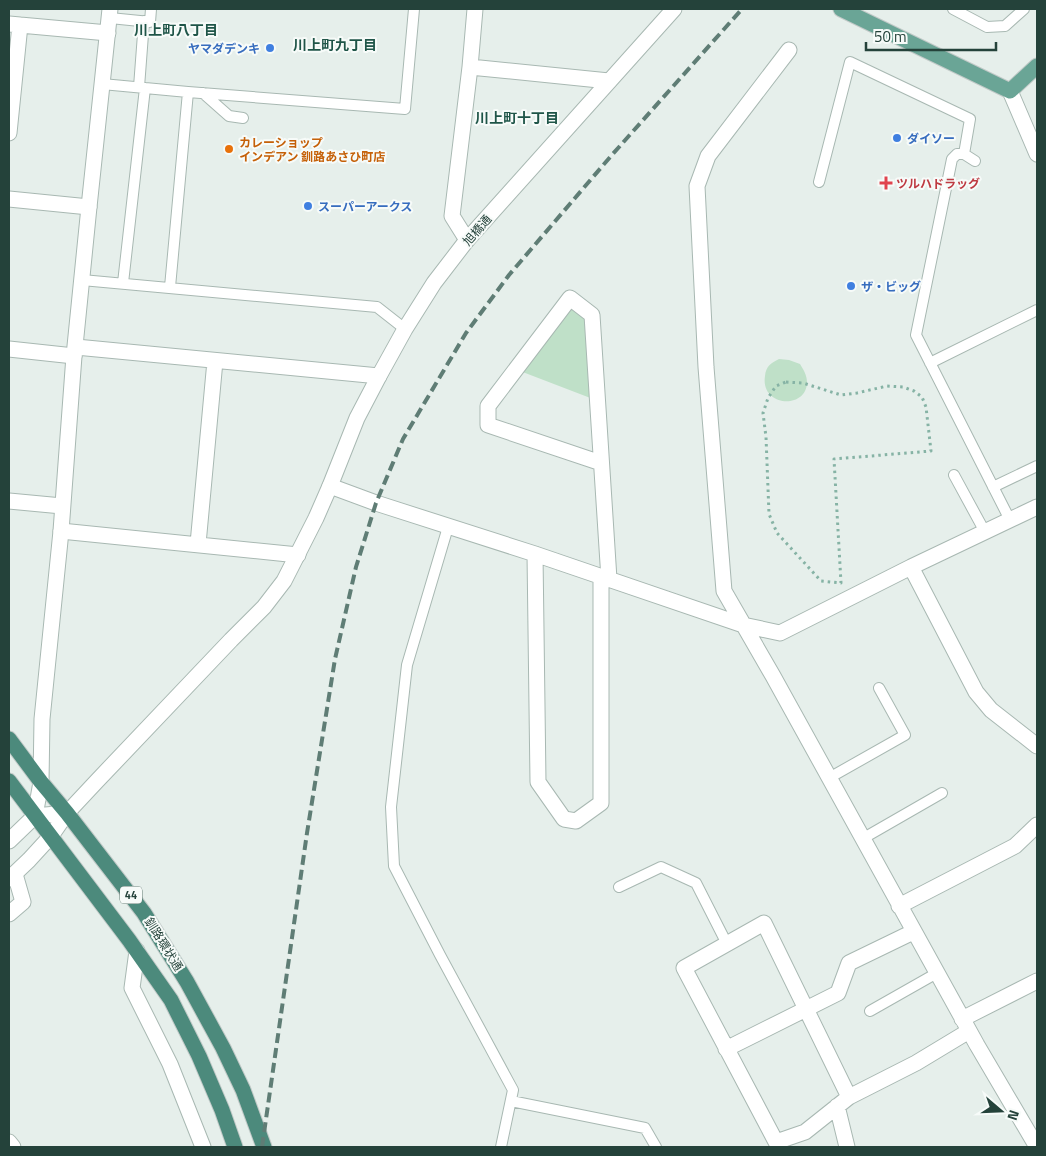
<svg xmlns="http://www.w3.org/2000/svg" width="1046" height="1156" viewBox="0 0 1046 1156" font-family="'Titillium Web','Noto Sans JP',sans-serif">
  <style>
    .green { fill: #bfe0c8 }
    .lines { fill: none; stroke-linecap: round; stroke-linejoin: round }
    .service-casing { stroke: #a8b8b2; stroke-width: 12 }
    .minor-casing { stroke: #a8b8b2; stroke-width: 17 }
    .tertiary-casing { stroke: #a8b8b2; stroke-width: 17 }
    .primary-casing { stroke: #c2cac8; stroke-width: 17 }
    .trunk-casing { stroke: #c2cac8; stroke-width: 17 }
    .path { stroke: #86b3a5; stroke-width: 3; stroke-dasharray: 2.5 4; stroke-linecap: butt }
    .service { stroke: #fff; stroke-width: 10 }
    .minor { stroke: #fff; stroke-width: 15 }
    .tertiary { stroke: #fff; stroke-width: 15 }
    .primary { stroke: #6aa596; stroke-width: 15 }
    .trunk { stroke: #4c8a7c; stroke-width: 15 }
    .rail { stroke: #5f7d75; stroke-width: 4; stroke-dasharray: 10 5; stroke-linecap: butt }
    .shop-dot { fill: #3f7fe0; stroke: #f7fbf9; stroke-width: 2 }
    .food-dot { fill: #e8710a; stroke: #f7fbf9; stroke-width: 2 }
    .health-dot { fill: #e0444e; stroke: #f7fbf9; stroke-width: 2 }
    .labels { text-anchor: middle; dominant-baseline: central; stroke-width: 4; stroke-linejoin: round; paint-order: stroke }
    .shield { fill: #f7fbf9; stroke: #637a73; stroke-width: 1 }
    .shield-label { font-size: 11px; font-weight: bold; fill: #24423a }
    .shop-label { font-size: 12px; font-weight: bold; fill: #366cbe; stroke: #f7fbf9; text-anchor: start }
    .food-label { font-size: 12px; font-weight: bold; fill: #c56008; stroke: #f7fbf9; text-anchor: start }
    .health-label { font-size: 12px; font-weight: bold; fill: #be3a42; stroke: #f7fbf9; text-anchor: start }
    .street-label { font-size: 12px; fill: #24423a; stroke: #f7fbf9 }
    .neighbourhood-label { font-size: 14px; font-weight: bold; fill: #1f5548; stroke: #f7fbf9 }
  </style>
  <rect width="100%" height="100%" fill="#e6efeb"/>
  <path class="green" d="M 572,305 L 587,318 L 593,399 L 520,371 Z
    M 779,359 L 789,360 L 800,364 C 803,369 807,375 807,382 C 807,410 760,407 765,376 C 766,366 771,363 779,359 Z"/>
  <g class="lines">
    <g class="service-casing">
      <path id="service" d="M 953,9 L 987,27 L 1005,26 L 1024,9
        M 110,18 L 150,22 L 151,9
        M 102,84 L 188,92 L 405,109 L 414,9
        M 139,87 L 144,21
        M 203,93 L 229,116 L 243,118
        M 975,161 L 964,154 L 957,154 L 952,159 L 916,335 L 1010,520
        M 819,182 L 850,62 L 970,119 L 964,154
        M 82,280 L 377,307 L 405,329
        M 123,283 L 145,88
        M 170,287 L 188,92
        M 930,363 L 1037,310
        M 954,475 L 985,532
        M 993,487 L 1037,466
        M 448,527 L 407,665 L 391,807 L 394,866 L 440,955 L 513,1090 L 501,1147
        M 829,778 L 905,735 L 879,688
        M 862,839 L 942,793
        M 619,887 L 661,867 L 696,883 L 727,944
        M 870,1011 L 937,973
        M 511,1101 L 645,1128 L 656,1147"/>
    </g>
    <g class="minor-casing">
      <path id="minor" d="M 9,24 L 108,33
        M 789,50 L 708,156 L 697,186 L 706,367 L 724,591 L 773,676 L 977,1045 L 1037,1147
        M 470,67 L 475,9
        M 9,133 L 20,25
        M 9,199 L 89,207
        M 467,240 L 452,216 L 470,67 L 609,81
        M 76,347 L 379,376
        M 9,349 L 74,356
        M 601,463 L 488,425 L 488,406 L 570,298 L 592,315 L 609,579
        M 330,486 L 376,503 L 535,554 L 743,625 L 780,633 L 911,567 L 1037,507
        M 9,501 L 62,506
        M 61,531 L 298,555
        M 198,544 L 215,361
        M 535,554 L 538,782 L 564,819 L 576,821 L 601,803 L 601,576
        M 911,567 L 976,692 L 991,710 L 1037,746
        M 899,906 L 1015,846 L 1037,825
        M 9,914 L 23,902 L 15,874
        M 137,951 L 132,988 L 170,1064 L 203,1147
        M 962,1019 L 1037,981
        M 726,1049 L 838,993 L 849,963 L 913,932
        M 849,1097 L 764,923 L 684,968 L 776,1142 L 805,1132 L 849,1097 L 916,1063 L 969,1031
        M 837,1106 L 847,1147
        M 9,1142 L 13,1147"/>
    </g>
    <g class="tertiary-casing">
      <path id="tertiary" d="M 1010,91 L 1037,154
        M 35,816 L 41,782 L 42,719 L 61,531 L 74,356 L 89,207 L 110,9
        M 35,816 L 67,813
        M 9,841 L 35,816
        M 9,879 L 29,860 L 51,836 L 67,813 L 96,782 L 231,640 L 264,607 L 284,581 L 316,518 L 330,486 L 357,418 L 379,376 L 405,329 L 434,283 L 467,240 L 674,9"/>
    </g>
    <g class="primary-casing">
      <path id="primary" d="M 841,9 L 1010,91 L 1037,66"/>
    </g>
    <g class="trunk-casing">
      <path id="trunk" d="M 9,739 L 41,782 L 67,813 L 144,913 L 187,982 L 223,1048 L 243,1090 L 264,1147
        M 9,781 L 129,940 L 171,1000 L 199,1056 L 222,1110 L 235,1147"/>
    </g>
    <path class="path" d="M 786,382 L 803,383 L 841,395 L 857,393 L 887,386 L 903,387 L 914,391 L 922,397 L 926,407 L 931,451 L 834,459 L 841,583 L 821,581 L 777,533 L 769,514 L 766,437 L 763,413 L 768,398 L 776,386 Z"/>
    <use href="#service" class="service"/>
    <use href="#minor" class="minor"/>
    <use href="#tertiary" class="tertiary"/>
    <use href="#primary" class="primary"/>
    <use href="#trunk" class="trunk"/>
    <path class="rail" d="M 262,1147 L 307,833 L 335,659 L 356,567 L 376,503 L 403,439 L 466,333 L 509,275 L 611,156 L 742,9"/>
  </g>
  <g class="shop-dot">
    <circle cx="270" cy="48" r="5"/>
    <circle cx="897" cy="138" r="5"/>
    <circle cx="308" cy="206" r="5"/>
    <circle cx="851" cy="286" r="5"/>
  </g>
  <circle class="food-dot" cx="229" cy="149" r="5"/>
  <path class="health-dot" d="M883.5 175.5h5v5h5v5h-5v5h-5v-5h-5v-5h5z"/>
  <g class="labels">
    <rect class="shield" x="120" y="886.5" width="22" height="17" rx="4"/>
    <g class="shield-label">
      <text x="131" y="895">44</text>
    </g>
    <g class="shop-label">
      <text x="260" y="48" text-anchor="end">ヤマダデンキ</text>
      <text x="907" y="138">ダイソー</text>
      <text x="318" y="206">スーパーアークス</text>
      <text x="861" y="286">ザ・ビッグ</text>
    </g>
    <g class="food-label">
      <text x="239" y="142">カレーショップ<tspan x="239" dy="14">インデアン 釧路あさひ町店</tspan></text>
    </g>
    <g class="health-label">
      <text x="896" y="183">ツルハドラッグ</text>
    </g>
    <g class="street-label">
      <text transform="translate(477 230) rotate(-49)">旭橋通</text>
      <text transform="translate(164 944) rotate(58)">釧路環状通</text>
    </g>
    <g class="neighbourhood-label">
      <text x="176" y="29">川上町八丁目</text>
      <text x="335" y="44">川上町九丁目</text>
      <text x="517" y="117">川上町十丁目</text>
    </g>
  </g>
  <rect width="1046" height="1156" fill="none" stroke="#24423a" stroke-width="20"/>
  <g transform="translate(1001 1111) rotate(109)" stroke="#f7fbf9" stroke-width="4" paint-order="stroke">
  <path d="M0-4L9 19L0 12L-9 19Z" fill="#24423a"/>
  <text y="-8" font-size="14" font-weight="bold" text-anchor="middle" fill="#24423a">N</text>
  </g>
  <path d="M866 42v8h130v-8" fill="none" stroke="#24423a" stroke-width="2.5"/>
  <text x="874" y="42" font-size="15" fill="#24423a" stroke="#f7fbf9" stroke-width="4" paint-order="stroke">50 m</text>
</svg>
